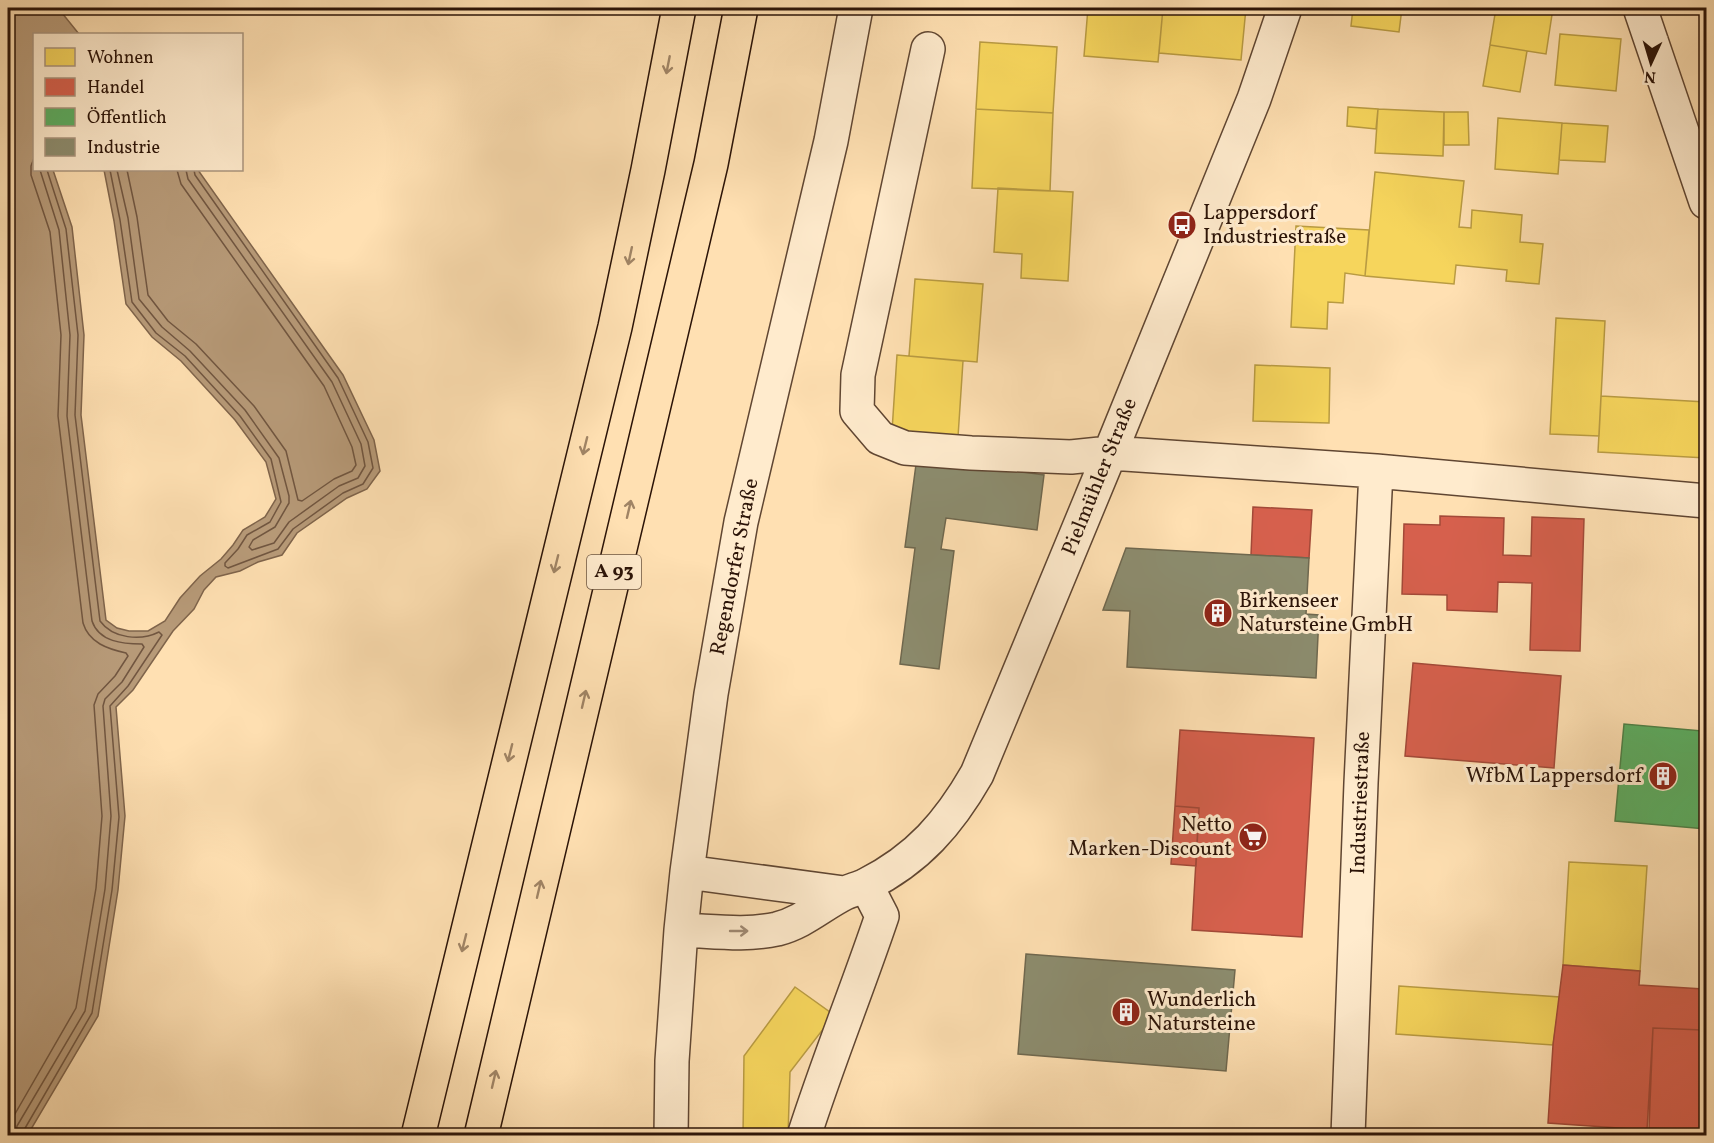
<svg xmlns="http://www.w3.org/2000/svg" width="1714" height="1143" viewBox="0 0 1714 1143" font-family="Vollkorn,serif">
  <style>
    .water { fill: #b79a78; stroke: #7f644b; stroke-width: 1.5 }
    .homes { fill: #f6d55c; stroke: #b99b42; stroke-width: 1.5 }
    .shops { fill: #d6604d; stroke: #a34938; stroke-width: 1.5 }
    .public { fill: #5aae61; stroke: #4c8046; stroke-width: 1.5 }
    .industry { fill: #8c8c6e; stroke: #6f684f; stroke-width: 1.5 }
    .lines { fill: none; stroke-linecap: round; stroke-linejoin: round }
    .shore { stroke: #715640; stroke-width: 1.5 }
    .minor-casing { stroke: #604632; stroke-width: 36 }
    .highway-casing { stroke: #2b1307; stroke-width: 36 }
    .minor { stroke: #ffebcd; stroke-width: 33 }
    .highway { stroke: #ffe0b2; stroke-width: 33 }
    .oneway { stroke: #a08465 }
    .oneway2 { stroke: #a08a74 }
    .labels { text-anchor: middle; dominant-baseline: central; stroke-width: 6; stroke-linejoin: round; paint-order: stroke }
    .shield { fill: #ffebcd; stroke: #6b5442; stroke-width: 1.5 }
    .shield-label { font-size: 20px; font-weight: bold; fill: #2b1307 }
    .poi-label { font-size: 21px; fill: #2b1307; stroke: #ffebcd; text-anchor: start }
    .street-label { font-size: 21px; fill: #2b1307; stroke: #ffebcd }
  </style>
  <rect width="100%" height="100%" fill="#ffe0b2"/>
  <filter id="stains"><feTurbulence type="fractalNoise" baseFrequency=".00333" numOctaves="4"/><feColorMatrix values="0 0 0 0 .2 0 0 0 0 .09 0 0 0 0 .02 0 0 0 .5 -.17"/></filter>
  <radialGradient id="worn" r=".72"><stop offset=".6" stop-color="#630" stop-opacity="0"/><stop offset="1" stop-color="#630" stop-opacity=".3"/></radialGradient>
  <path class="water" d="M 8,8 L 58,8 L 79,34 L 34,34 L 34,170 L 53,170 L 72,227 L 84,335 L 81,415 L 106,620 L 117,628 L 129,631 L 148,631 L 165,621 L 180,598 L 200,576 L 221,559 L 233,545 L 243,530 L 265,517 L 276,499 L 266,462 L 235,420 L 181,361 L 152,337 L 126,304 L 114,221 L 104,170 L 198,170 L 343,375 L 374,440 L 380,471 L 367,489 L 347,498 L 297,533 L 282,555 L 258,562 L 240,571 L 216,577 L 204,590 L 194,609 L 173,631 L 133,690 L 116,707 L 125,816 L 118,890 L 98,1016 L 27,1136 L 8,1135 Z"/>
  <path class="homes" d="M 1088,8 L 1163,8 L 1158,62 L 1084,56 Z
    M 1163,8 L 1246,8 L 1241,60 L 1159,53 Z
    M 1353,8 L 1402,8 L 1399,32 L 1351,26 Z
    M 1496,8 L 1553,8 L 1546,54 L 1490,45 Z
    M 1560,34 L 1621,39 L 1616,91 L 1555,85 Z
    M 980,42 L 1057,47 L 1053,113 L 976,109 Z
    M 1490,45 L 1527,51 L 1520,92 L 1483,86 Z
    M 1348,107 L 1378,109 L 1376,129 L 1347,126 Z
    M 976,109 L 1053,113 L 1050,191 L 972,188 Z
    M 1378,109 L 1444,112 L 1443,156 L 1375,153 Z
    M 1444,112 L 1468,112 L 1469,145 L 1444,145 Z
    M 1498,118 L 1562,123 L 1558,174 L 1495,169 Z
    M 1562,123 L 1608,126 L 1605,162 L 1559,160 Z
    M 1375,172 L 1464,181 L 1459,227 L 1471,228 L 1472,210 L 1522,215 L 1520,242 L 1543,244 L 1539,284 L 1506,281 L 1507,270 L 1456,265 L 1454,284 L 1365,276 Z
    M 998,188 L 1073,192 L 1068,281 L 1021,278 L 1022,254 L 994,252 Z
    M 1296,226 L 1369,230 L 1365,276 L 1345,273 L 1343,303 L 1328,302 L 1327,329 L 1291,327 Z
    M 915,279 L 983,284 L 977,362 L 909,356 Z
    M 1556,318 L 1605,321 L 1599,436 L 1550,434 Z
    M 897,355 L 963,361 L 958,437 L 892,431 Z
    M 1255,365 L 1330,368 L 1329,423 L 1253,421 Z
    M 1601,396 L 1706,402 L 1706,458 L 1598,452 Z
    M 1569,862 L 1647,866 L 1640,971 L 1563,965 Z
    M 1399,986 L 1560,997 L 1553,1045 L 1396,1034 Z
    M 795,987 L 834,1015 L 790,1072 L 788,1136 L 743,1136 L 744,1056 Z"/>
  <path class="shops" d="M 1253,507 L 1312,510 L 1309,558 L 1251,555 Z
    M 1440,516 L 1504,518 L 1503,555 L 1531,556 L 1532,517 L 1584,519 L 1580,651 L 1530,650 L 1532,583 L 1498,582 L 1497,612 L 1447,610 L 1447,595 L 1402,594 L 1404,524 L 1440,525 Z
    M 1413,663 L 1561,676 L 1554,768 L 1405,756 Z
    M 1180,730 L 1314,738 L 1302,937 L 1192,930 L 1199,808 L 1175,806 Z
    M 1175,806 L 1199,808 L 1196,866 L 1171,864 Z
    M 1563,965 L 1640,971 L 1639,985 L 1703,989 L 1702,1030 L 1653,1028 L 1647,1130 L 1548,1123 L 1553,1045 Z
    M 1653,1028 L 1702,1030 L 1701,1046 L 1706,1047 L 1706,1130 L 1649,1128 Z"/>
  <path class="public" d="M 1704,712 L 1706,712 L 1706,829 L 1615,821 L 1624,724 L 1702,731 Z"/>
  <path class="industry" d="M 917,457 L 1044,475 L 1037,530 L 946,518 L 941,549 L 954,551 L 939,669 L 900,664 L 915,548 L 905,547 Z
    M 1126,548 L 1309,558 L 1306,614 L 1319,615 L 1316,678 L 1127,667 L 1130,611 L 1103,610 Z
    M 1026,954 L 1235,970 L 1226,1071 L 1018,1054 Z"/>
  <g class="lines">
    <path class="shore" d="M 110,170 L 120,220 L 132,302 L 156,333 L 185,356 L 240,416 L 271,459 L 281,502 L 270,522 L 247,535 L 238,549 L 225,563 L 225,566 L 228,568 L 278,549 L 293,529 L 343,493 L 363,484 L 373,468 L 368,442 L 338,378 L 195,175 L 194,170
      M 117,170 L 128,218 L 139,299 L 162,327 L 190,351 L 245,410 L 279,458 L 289,496 L 289,503 L 275,527 L 253,540 L 249,547 L 252,550 L 274,543 L 289,522 L 339,486 L 358,478 L 365,466 L 361,444 L 332,382 L 188,179 L 186,170
      M 127,170 L 137,217 L 148,295 L 168,321 L 196,344 L 254,406 L 286,451 L 298,500 L 302,501 L 334,479 L 352,471 L 356,465 L 352,447 L 324,386 L 181,184 L 177,170
      M 8,1126 L 76,1008 L 96,888 L 102,816 L 94,705 L 98,694 L 115,676 L 128,656 L 126,653 C 108,649 89,643 83,623 L 58,416 L 61,335 L 50,232 L 31,175 L 31,166 L 34,158
      M 15,1136 L 17,1126 L 85,1011 L 105,889 L 111,816 L 103,706 L 105,699 L 122,682 L 144,647 L 142,644 C 123,644 99,642 92,621 L 67,416 L 70,335 L 59,230 L 40,170
      M 23,1136 L 24,1130 L 92,1013 L 112,890 L 119,817 L 110,706 L 128,686 L 162,635 L 159,632 C 141,641 113,639 100,621 L 75,415 L 78,335 L 66,229 L 47,170"/>
    <g class="minor-casing">
      <path id="minor" d="M 1640,8 L 1706,202
        M 928,49 L 858,375 L 857,411 L 880,438 L 905,448 L 971,453 L 1071,457 L 1110,453 L 1376,471 L 1706,501
        M 687,872 L 844,893
        M 681,930 C 712,931 746,936 777,929 C 804,922 821,905 845,893 C 852,890 860,888 866,885 C 918,859 949,823 977,774 L 1110,453 L 1254,99 L 1285,8
        M 671,1136 L 672,1061 L 681,930 L 687,872 L 711,694 L 741,522 L 831,141 L 856,8
        M 804,1136 C 828,1061 857,990 882,916 L 866,885
        M 1348,1136 L 1361,783 L 1376,471"/>
    </g>
    <g class="highway-casing">
      <path id="highway" d="M 418,1136 L 615,327 L 648,170 L 679,8
        M 481,1136 L 711,164 L 741,8"/>
    </g>
    <use href="#minor" class="minor"/>
    <use href="#highway" class="highway"/>
  </g>
  <defs><path id="oneway-shaft" d="M-6 0H5M1.5-3L5.5 0L1.5 3" fill="none" stroke-width="1.6" stroke-linecap="round" stroke-linejoin="round" transform="scale(1.5)"/></defs>
  <g class="oneway">
    <use href="#oneway-shaft" transform="translate(668 65) rotate(101)"/>
    <use href="#oneway-shaft" transform="translate(630 256) rotate(102)"/>
    <use href="#oneway-shaft" transform="translate(585 446) rotate(104)"/>
    <use href="#oneway-shaft" transform="translate(629 509) rotate(-77)"/>
    <use href="#oneway-shaft" transform="translate(556 564) rotate(104)"/>
    <use href="#oneway-shaft" transform="translate(584 699) rotate(-77)"/>
    <use href="#oneway-shaft" transform="translate(510 753) rotate(104)"/>
    <use href="#oneway-shaft" transform="translate(539 889) rotate(-77)"/>
    <use href="#oneway-shaft" transform="translate(464 943) rotate(104)"/>
    <use href="#oneway-shaft" transform="translate(494 1079) rotate(-77)"/>
  </g>
  <use class="oneway2" href="#oneway-shaft" transform="translate(739 931)"/>
  <defs>
    <g id="bus-disc" transform="scale(1.5)"><circle r="9.5" fill="#8f2418" stroke="#ffebcd"/><path d="M-5-6H5V4H4V6H2V4H-2V6H-4V4H-5ZM-3.5-4V0h7V-4ZM-3.5 1.2v1.5H-2V1.2ZM2 1.2v1.5H3.5V1.2Z" fill="#fff"/></g>
    <g id="building-disc" transform="scale(1.5)"><circle r="9.5" fill="#8f2418" stroke="#ffebcd"/><path d="M-4-6H4V6H1V3H-1V6H-4ZM-2.5-4.3h1.7v1.8h-1.7ZM.8-4.3h1.7v1.8H.8ZM-2.5-1h1.7V.8h-1.7ZM.8-1h1.7V.8H.8Z" fill="#fff"/></g>
    <g id="supermarket-disc" transform="scale(1.5)"><circle r="9.5" fill="#8f2418" stroke="#ffebcd"/><path d="M-6-5.5h2.5l.6 2H6L4.5 2H-2.5L-4.4-4H-6ZM-1.5 3.2a1.3 1.3 0 1 0 .1 0ZM3 3.2a1.3 1.3 0 1 0 .1 0Z" fill="#fff"/></g>
  </defs>
  <g fill-rule="evenodd">
    <use href="#bus-disc" x="1182" y="225"/>
    <use href="#building-disc" x="1218" y="613"/>
    <use href="#building-disc" x="1663" y="776"/>
    <use href="#supermarket-disc" x="1253" y="837"/>
    <use href="#building-disc" x="1126" y="1012"/>
  </g>
  <g class="labels">
    <rect class="shield" x="587" y="555" width="54" height="34" rx="4.5"/>
    <g class="shield-label">
      <text x="614" y="572">A 93</text>
    </g>
    <g class="poi-label">
      <text x="1203" y="213">Lappersdorf<tspan x="1203" dy="24">Industriestraße</tspan></text>
      <text x="1239" y="601">Birkenseer<tspan x="1239" dy="24">Natursteine GmbH</tspan></text>
      <text x="1642" y="776" text-anchor="end">WfbM Lappersdorf</text>
      <text x="1232" y="825" text-anchor="end">Netto<tspan x="1232" dy="24">Marken-Discount</tspan></text>
      <text x="1147" y="1000">Wunderlich<tspan x="1147" dy="24">Natursteine</tspan></text>
    </g>
    <g class="street-label">
      <text transform="translate(1100 477) rotate(-68)">Pielmühler Straße</text>
      <text transform="translate(735 567) rotate(-79)">Regendorfer Straße</text>
      <text transform="translate(1361 803) rotate(-88)">Industriestraße</text>
    </g>
  </g>
  <rect width="1714" height="1143" fill="none" stroke="#ffe0b2" stroke-width="30"/>
  <rect x="9" y="9" width="1696" height="1125" fill="none" stroke="#2b1307" stroke-width="3"/>
  <rect x="15" y="15" width="1684" height="1113" fill="none" stroke="#2b1307" stroke-width="1.5"/>
  <rect x="33" y="33" width="210" height="138" fill="#ffebcd" stroke="#aa957e" stroke-width="1.5"/>
  <rect x="45" y="48" width="30" height="18" fill="#f6d55c" stroke="#aa957e" stroke-width="1.5"/>
  <text x="87" y="63" font-size="18" fill="#2b1307">Wohnen</text>
  <rect x="45" y="78" width="30" height="18" fill="#d6604d" stroke="#aa957e" stroke-width="1.5"/>
  <text x="87" y="93" font-size="18" fill="#2b1307">Handel</text>
  <rect x="45" y="108" width="30" height="18" fill="#5aae61" stroke="#aa957e" stroke-width="1.5"/>
  <text x="87" y="123" font-size="18" fill="#2b1307">Öffentlich</text>
  <rect x="45" y="138" width="30" height="18" fill="#8c8c6e" stroke="#aa957e" stroke-width="1.5"/>
  <text x="87" y="153" font-size="18" fill="#2b1307">Industrie</text>
  <g transform="translate(1651 63) rotate(184)" stroke="#ffebcd" stroke-width="4.5" paint-order="stroke">
  <path d="M0-4.5L10 22L0 15L-10 22Z" fill="#2b1307"/>
  <text y="-9" font-size="16" font-weight="bold" text-anchor="middle" fill="#2b1307">N</text>
  </g>
  <rect width="100%" height="100%" filter="url(#stains)"/>
  <rect width="100%" height="100%" fill="url(#worn)"/>
</svg>
